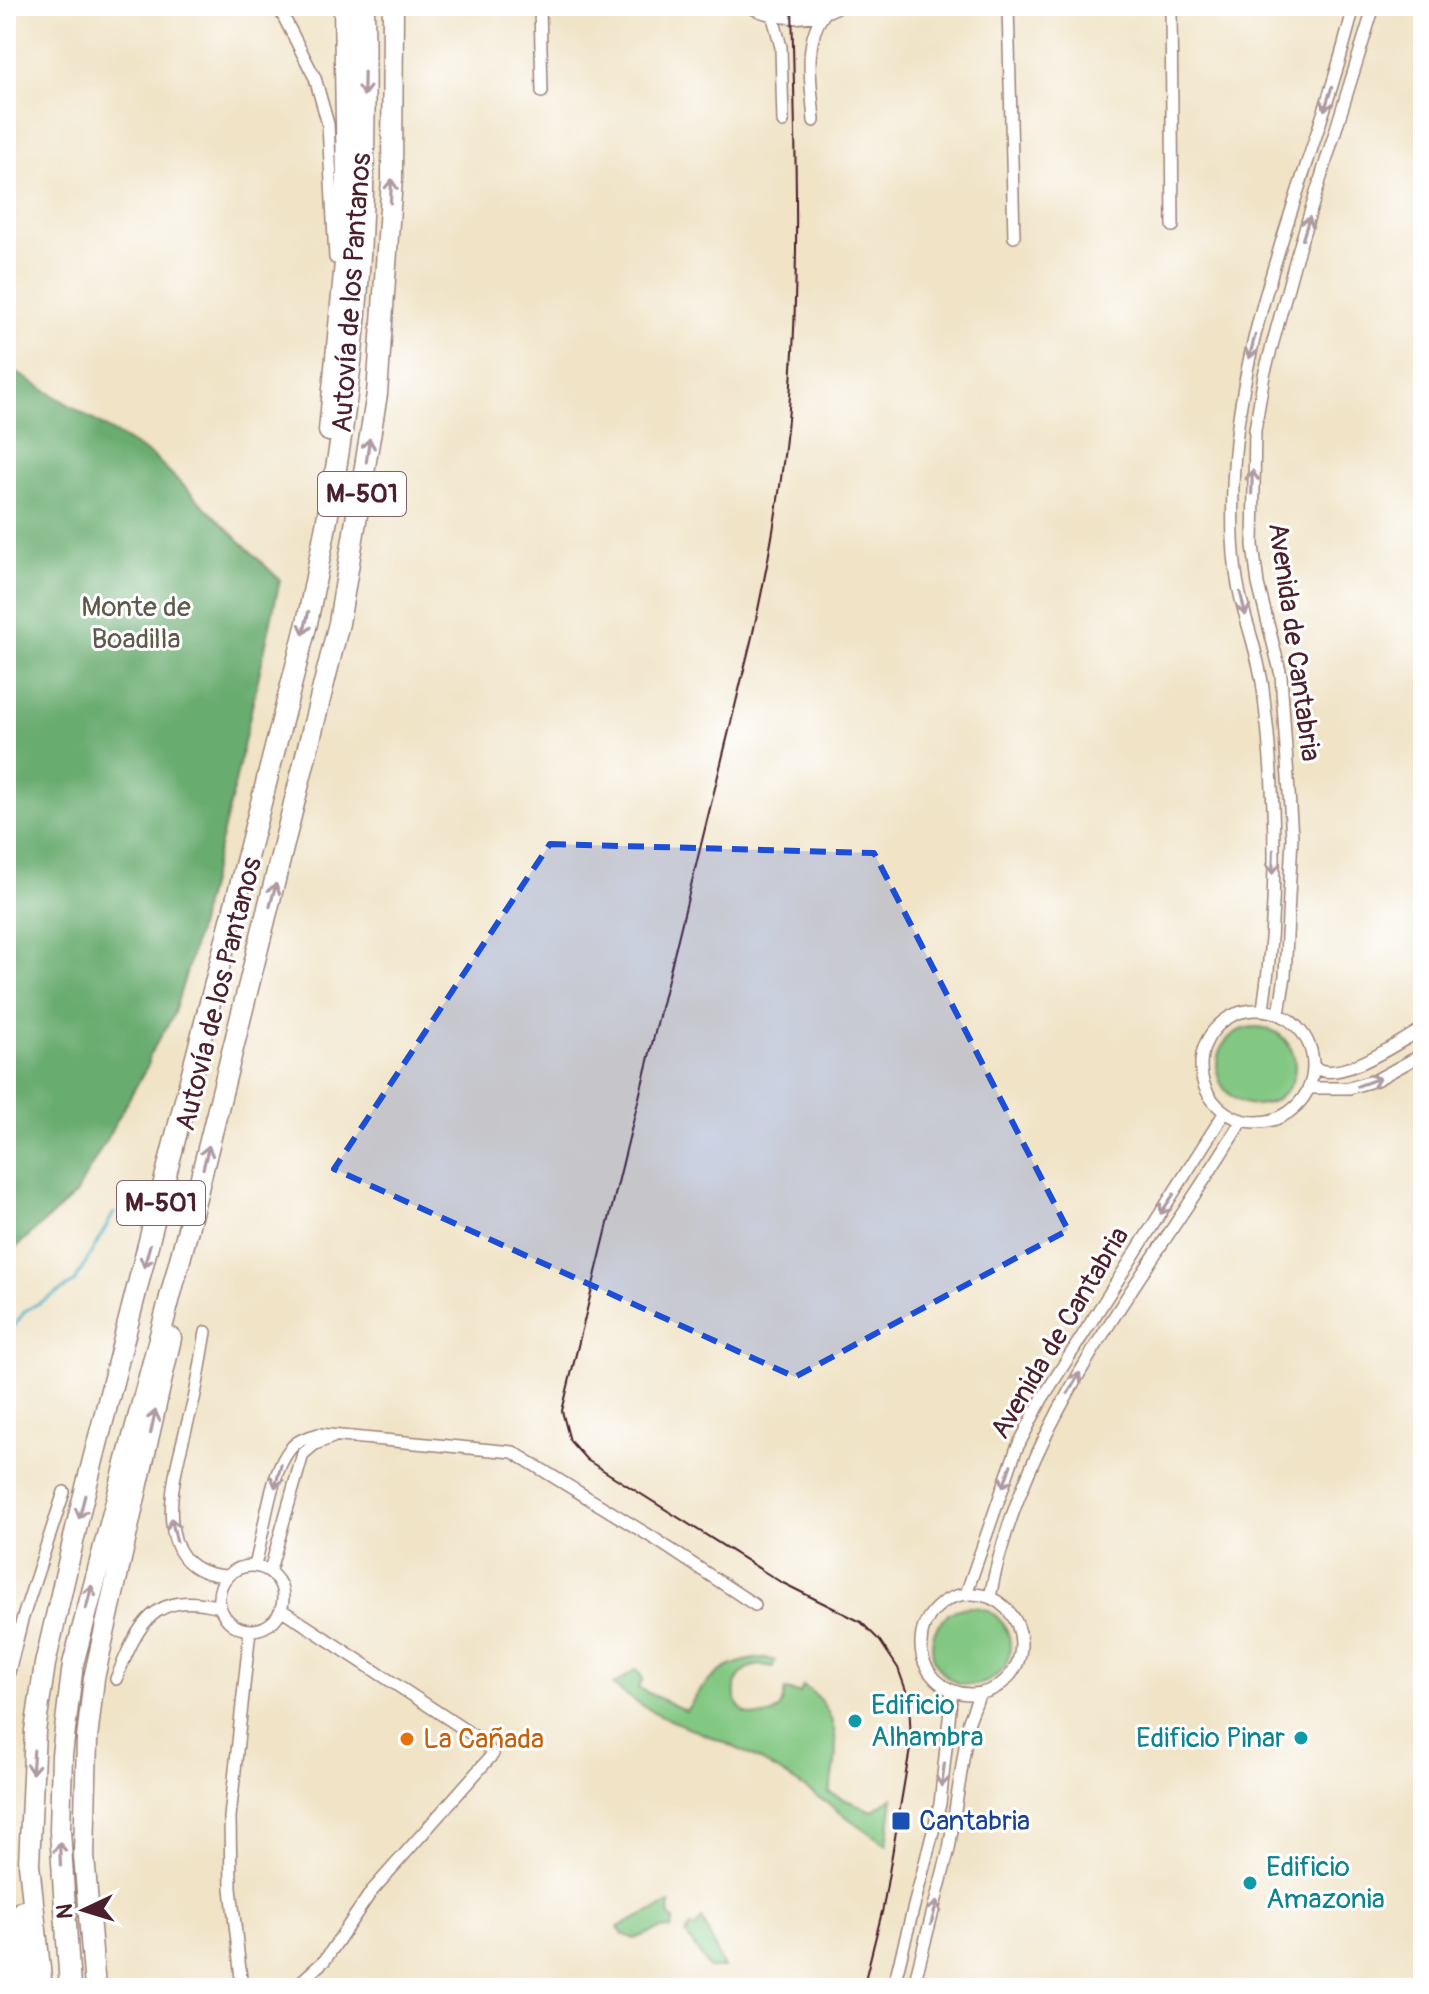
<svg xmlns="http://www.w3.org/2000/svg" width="1429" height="1994" viewBox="0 0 1429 1994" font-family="Pangolin,sans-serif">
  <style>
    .green { fill: #82c782; stroke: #667356; stroke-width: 2 }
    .forest { fill: #69ac70; stroke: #5a664e; stroke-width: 2 }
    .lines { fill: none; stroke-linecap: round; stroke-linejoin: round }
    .stream { stroke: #3ea8be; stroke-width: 3 }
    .minor-casing { stroke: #9d8178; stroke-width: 14 }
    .motorway-casing { stroke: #9d8178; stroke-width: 23 }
    .minor { stroke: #fff; stroke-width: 11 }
    .motorway { stroke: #fff; stroke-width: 20 }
    .tram { stroke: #4a1f2b; stroke-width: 2 }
    .oneway { stroke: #ae9aa0 }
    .marked { fill: #1d4ed8; fill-opacity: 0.2; stroke: #1d4ed8; stroke-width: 6; stroke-dasharray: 16 10; stroke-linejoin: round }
    .culture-dot { fill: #0f9aa8; stroke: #fff; stroke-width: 3 }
    .food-dot { fill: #e8710a; stroke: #fff; stroke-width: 3 }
    .transit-dot { fill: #1a4fb4; stroke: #fff; stroke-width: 3 }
    .labels { text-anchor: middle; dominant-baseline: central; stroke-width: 6; stroke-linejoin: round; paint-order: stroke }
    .shield { fill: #fff; stroke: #80626b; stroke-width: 2 }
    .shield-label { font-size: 26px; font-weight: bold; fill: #4a1f2b }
    .street-label { font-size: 28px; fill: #4a1f2b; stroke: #fff }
    .park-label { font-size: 28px; fill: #5e5a49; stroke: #fff }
    .culture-label { font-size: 28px; fill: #0d838f; stroke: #fff; text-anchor: start }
    .food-label { font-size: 28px; fill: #c56008; stroke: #fff; text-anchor: start }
    .transit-label { font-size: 28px; fill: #164399; stroke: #fff; text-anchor: start }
  </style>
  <rect width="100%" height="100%" fill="#fff"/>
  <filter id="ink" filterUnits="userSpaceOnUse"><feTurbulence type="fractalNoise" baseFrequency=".0125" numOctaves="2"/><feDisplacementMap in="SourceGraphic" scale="16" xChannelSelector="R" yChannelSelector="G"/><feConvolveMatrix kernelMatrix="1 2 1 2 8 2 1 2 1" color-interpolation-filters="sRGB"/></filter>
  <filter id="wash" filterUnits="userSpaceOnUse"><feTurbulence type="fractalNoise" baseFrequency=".006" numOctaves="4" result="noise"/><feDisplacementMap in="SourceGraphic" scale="32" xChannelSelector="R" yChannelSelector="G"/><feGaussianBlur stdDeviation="1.8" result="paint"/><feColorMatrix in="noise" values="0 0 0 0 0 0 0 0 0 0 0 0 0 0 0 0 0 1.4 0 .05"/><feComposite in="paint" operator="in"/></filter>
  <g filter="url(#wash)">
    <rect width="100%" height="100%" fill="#f0e3c6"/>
    <path class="green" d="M1217 1066a39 39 0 1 1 78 0a39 39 0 1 1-78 0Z
      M932 1646a39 39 0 1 1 78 0a39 39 0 1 1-78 0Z
      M 764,1658 L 775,1661 L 773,1667 C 726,1654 721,1722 765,1716 C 780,1714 783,1704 785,1690 L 800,1693 L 803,1686 C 842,1709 840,1755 829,1793 L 872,1811 L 893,1797 L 887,1845 C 837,1811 787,1772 732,1746 C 684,1724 657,1720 613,1685 L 637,1669 L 643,1679 L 638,1688 L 686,1711 C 706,1679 724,1661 764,1658 Z
      M 670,1903 L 669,1917 L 674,1920 L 671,1929 L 660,1929 L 634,1939 L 623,1934 L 618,1927 Z
      M 702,1919 L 724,1968 L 709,1968 L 686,1935 L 690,1926 L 695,1928 Z"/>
    <path class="forest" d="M 6,366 L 154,457 L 280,580 L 231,801 L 188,967 L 173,1016 L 149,1056 L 149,1063 L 75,1195 L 6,1256 Z"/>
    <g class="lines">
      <path class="stream" d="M 6,1338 L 25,1311 L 74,1283 L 114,1213"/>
    </g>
  </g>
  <g filter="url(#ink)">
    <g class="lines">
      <g class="minor-casing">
        <path id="minor" d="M 278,6 L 315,78 L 328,124 L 335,258
          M 540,6 L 542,92
          M 747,6 C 779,21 808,22 840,6
          M 1008,6 L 1014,237
          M 1171,6 L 1173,226
          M 773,17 L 781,47 L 783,122
          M 814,121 C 812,87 802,42 824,14
          M 1263,1009 C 1279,905 1276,793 1263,689 C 1259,657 1247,626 1240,595 C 1232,559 1232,523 1233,486 C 1238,319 1315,167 1354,6
          M1201 1066a56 56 0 1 1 112 0a56 56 0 1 1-112 0Z
          M 1279,1014 L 1285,976 L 1292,837 L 1281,675 L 1258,584 L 1253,545 L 1255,430 L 1264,375 L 1296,258 L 1374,6
          M 1313,1066 C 1336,1087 1398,1042 1421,1030
          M 1309,1088 L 1349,1088 L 1376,1080 L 1423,1054
          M 206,1332 C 202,1354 199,1377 194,1399 C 181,1452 136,1571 227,1576
          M 255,1565 C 264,1534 270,1471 291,1448 C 298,1439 309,1437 319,1434 L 513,1452 L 655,1539 L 755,1605
          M219 1598a32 32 0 1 1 64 0a32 32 0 1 1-64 0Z
          M 270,1570 L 303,1454 L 315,1444 L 333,1437
          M921 1644a50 50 0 1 1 100 0a50 50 0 1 1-100 0Z
          M 966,1594 L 1016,1450 L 1042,1399 L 1225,1112
          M 990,1597 C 1024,1416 1150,1274 1242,1120
          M 282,1610 L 482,1741 L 493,1754 L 371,1892 L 325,1960 L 294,1988
          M 116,1679 C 139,1624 152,1590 220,1607
          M 6,1684 L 22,1620 L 64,1492
          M 242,1988 L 231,1888 L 230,1817 L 250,1630
          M 893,1988 L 940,1804 L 952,1691
          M 913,1988 L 949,1849 L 969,1721 L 979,1695"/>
      </g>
      <g class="motorway-casing">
        <path id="motorway" d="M 329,431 L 345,263 L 347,181 L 344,6
          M 22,1911 L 22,1988
          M 42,1988 L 29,1864 L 35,1731 L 45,1664 L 81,1507 L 307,623 C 322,547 337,472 347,395 C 364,267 366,135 364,6
          M 70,1988 L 60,1830 L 62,1755 L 73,1664 L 187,1233 L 339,623 L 377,394 L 392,179 L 393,6
          M 95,1988 L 84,1856 L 87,1739 L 94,1678 L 171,1338"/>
      </g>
      <use href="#minor" class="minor"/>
      <use href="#motorway" class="motorway"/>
      <path class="tram" d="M 792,6 C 795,132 800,258 791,384 C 785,469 771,553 752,637 L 562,1411 L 570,1441 L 587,1460 L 779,1581 L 861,1622 L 880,1641 L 898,1668 L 909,1699 L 911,1743 L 883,1908 L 863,1988"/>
    </g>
    <defs><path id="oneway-shaft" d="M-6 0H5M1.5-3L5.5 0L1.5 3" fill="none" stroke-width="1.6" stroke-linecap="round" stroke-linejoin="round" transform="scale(2)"/></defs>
    <g class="oneway">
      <use href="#oneway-shaft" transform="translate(364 84) rotate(91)"/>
      <use href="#oneway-shaft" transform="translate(1328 99) rotate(108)"/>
      <use href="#oneway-shaft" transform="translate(391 191) rotate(-87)"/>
      <use href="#oneway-shaft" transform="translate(1306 228) rotate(-73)"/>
      <use href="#oneway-shaft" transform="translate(1252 347) rotate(105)"/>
      <use href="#oneway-shaft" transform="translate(368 450) rotate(-82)"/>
      <use href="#oneway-shaft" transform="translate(1252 482) rotate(-88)"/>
      <use href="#oneway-shaft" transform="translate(1243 604) rotate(77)"/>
      <use href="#oneway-shaft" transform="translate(306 623) rotate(103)"/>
      <use href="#oneway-shaft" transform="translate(1273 862) rotate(92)"/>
      <use href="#oneway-shaft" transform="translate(273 895) rotate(-75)"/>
      <use href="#oneway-shaft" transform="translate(1369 1082) rotate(-20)"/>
      <use href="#oneway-shaft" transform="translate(206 1157) rotate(-76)"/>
      <use href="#oneway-shaft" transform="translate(1167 1204) rotate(124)"/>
      <use href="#oneway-shaft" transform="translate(147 1256) rotate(105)"/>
      <use href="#oneway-shaft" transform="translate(1074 1383) rotate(-60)"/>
      <use href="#oneway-shaft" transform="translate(153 1422) rotate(-78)"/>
      <use href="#oneway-shaft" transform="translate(278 1476) rotate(105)"/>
      <use href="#oneway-shaft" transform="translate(1007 1476) rotate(109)"/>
      <use href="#oneway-shaft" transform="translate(82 1507) rotate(104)"/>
      <use href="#oneway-shaft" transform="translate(174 1530) rotate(-103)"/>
      <use href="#oneway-shaft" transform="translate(89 1597) rotate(-76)"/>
      <use href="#oneway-shaft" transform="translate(33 1762) rotate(94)"/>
      <use href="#oneway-shaft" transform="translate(943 1775) rotate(97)"/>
      <use href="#oneway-shaft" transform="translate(60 1854) rotate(-92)"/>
      <use href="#oneway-shaft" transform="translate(934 1913) rotate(-75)"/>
    </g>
  </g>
  <path class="marked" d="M 550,844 L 874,853 L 1068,1230 L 795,1377 L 334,1169 Z"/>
  <g class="culture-dot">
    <circle cx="855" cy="1721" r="8"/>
    <circle cx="1301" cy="1738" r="8"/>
    <circle cx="1250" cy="1883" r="8"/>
  </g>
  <circle class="food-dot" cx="407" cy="1739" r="8"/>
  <rect class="transit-dot" x="891" y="1811" width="20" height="20" rx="4"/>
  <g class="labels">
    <g class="shield">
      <rect x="318" y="472" width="88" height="44" rx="6"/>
      <rect x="117" y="1181" width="88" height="44" rx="6"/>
    </g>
    <g class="shield-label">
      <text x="362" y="494">M-501</text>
      <text x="161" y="1203">M-501</text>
    </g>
    <g class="street-label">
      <text transform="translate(352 293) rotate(-86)">Autovía de los Pantanos</text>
      <text transform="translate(1294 642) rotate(82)">Avenida de Cantabria</text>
      <text transform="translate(219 994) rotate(-76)">Autovía de los Pantanos</text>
      <text transform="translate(1060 1333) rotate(-59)">Avenida de Cantabria</text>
    </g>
    <g class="park-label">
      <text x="136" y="607">Monte de<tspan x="136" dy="32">Boadilla</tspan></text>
    </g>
    <g class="culture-label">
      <text x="871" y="1705">Edificio<tspan x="871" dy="32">Alhambra</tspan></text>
      <text x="1285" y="1738" text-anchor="end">Edificio Pinar</text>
      <text x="1266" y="1867">Edificio<tspan x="1266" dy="32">Amazonia</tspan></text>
    </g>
    <g class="food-label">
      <text x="423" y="1739">La Cañada</text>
    </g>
    <g class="transit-label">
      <text x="919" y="1821">Cantabria</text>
    </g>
  </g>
  <rect width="1429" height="1994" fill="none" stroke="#fff" stroke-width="32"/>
  <g transform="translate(84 1910) rotate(266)" stroke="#ffffff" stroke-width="6" paint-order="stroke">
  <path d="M0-6L14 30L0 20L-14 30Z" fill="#4a1f2b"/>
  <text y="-12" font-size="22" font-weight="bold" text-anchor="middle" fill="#4a1f2b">N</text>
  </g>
</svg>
